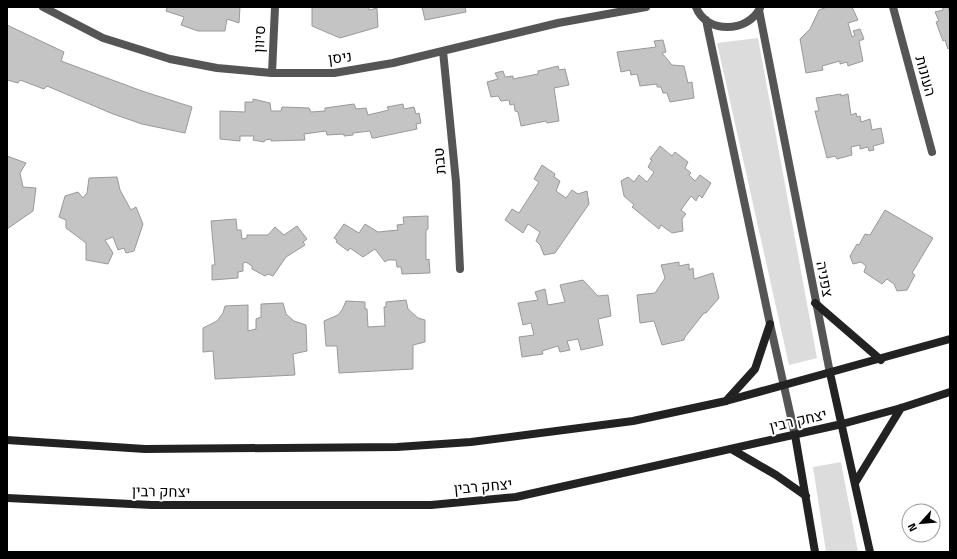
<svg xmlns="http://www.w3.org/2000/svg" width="957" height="559" viewBox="0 0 957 559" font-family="'Titillium Web',Heebo,sans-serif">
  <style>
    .green { fill: #dcdcdc }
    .building { fill: #c4c4c4; stroke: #999 }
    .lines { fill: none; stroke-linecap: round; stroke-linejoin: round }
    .street { stroke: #555; stroke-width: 8 }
    .secondary { stroke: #222; stroke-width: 8 }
    .labels { text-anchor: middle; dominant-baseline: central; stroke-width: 4; stroke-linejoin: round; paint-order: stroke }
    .street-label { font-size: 15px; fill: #000; stroke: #fff }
  </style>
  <rect width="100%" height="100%" fill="#fff"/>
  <path class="green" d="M 758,38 L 817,358 L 789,365 L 717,43 Z
    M 841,462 L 858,552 L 826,552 L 813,467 Z"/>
  <path class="building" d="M 167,7 L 240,7 L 239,23 L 227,19 L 225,31 L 198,31 L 181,25 L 184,17 L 166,11 Z
    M 312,7 L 369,7 L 369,10 L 377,8 L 378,27 L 340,38 L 312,26 Z
    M 422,7 L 465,7 L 466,12 L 425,20 Z
    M 827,7 L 852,7 L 858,20 L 848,23 L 852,37 L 855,35 L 853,31 L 860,29 L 864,39 L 859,41 L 863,61 L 848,66 L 847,62 L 840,64 L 840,61 L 822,66 L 823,70 L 806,73 L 800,39 L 810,29 L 819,10 Z
    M 943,7 L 948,7 L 950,13 L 950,48 L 948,49 L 945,40 L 943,41 L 936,22 L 939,21 L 935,12 L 943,10 Z
    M 7,25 L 64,52 L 61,61 L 142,91 L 192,107 L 185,133 L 142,124 L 113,114 L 47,86 L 44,89 L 20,80 L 18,83 L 7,80 Z
    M 663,40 L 666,52 L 662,53 L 672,65 L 684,66 L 688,83 L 692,82 L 694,98 L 670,102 L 667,93 L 663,93 L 661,87 L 657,87 L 657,84 L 640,86 L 637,74 L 631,75 L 630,70 L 621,72 L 617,52 L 656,47 L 654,41 Z
    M 558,66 L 559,70 L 565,69 L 569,85 L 554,88 L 559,121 L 547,123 L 546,121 L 521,126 L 518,112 L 515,111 L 514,104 L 510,105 L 509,100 L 501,101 L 498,96 L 491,97 L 487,82 L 498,79 L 495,73 L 503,71 L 505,77 L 513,76 L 513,79 L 538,74 L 538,71 Z
    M 841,94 L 841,96 L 848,94 L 851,115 L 856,113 L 857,117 L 860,116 L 861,122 L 870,119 L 872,130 L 881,128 L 884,143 L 873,146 L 874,150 L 869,151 L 868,147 L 860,149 L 860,145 L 851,147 L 852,155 L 837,159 L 835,156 L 827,158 L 815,111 L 819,111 L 816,98 Z
    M 253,99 L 270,103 L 271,111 L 281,111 L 282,107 L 309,108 L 311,112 L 325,111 L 325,108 L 354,104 L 356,109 L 366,108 L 368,115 L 389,110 L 387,107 L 403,104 L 404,109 L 414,107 L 416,114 L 419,113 L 421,123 L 416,124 L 417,129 L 374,138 L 372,138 L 370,131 L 353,133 L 353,135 L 344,136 L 344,134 L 327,135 L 326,131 L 304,134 L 305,140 L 271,141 L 271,139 L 265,140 L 264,142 L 253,140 L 254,136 L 240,136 L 240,141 L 220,139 L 220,111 L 245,112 L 245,102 L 253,102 Z
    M 660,146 L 672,156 L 675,152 L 688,162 L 685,168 L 691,173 L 689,175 L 695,181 L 700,175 L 711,183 L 702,198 L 699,195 L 696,201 L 691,196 L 681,210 L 686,214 L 682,219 L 683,231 L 672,233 L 661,225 L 659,229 L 632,207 L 634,205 L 624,196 L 621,181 L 628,177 L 634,182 L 639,175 L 647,182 L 654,172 L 648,167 L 652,160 L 650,159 Z
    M 7,156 L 26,163 L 20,173 L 23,187 L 36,188 L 33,211 L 7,229 Z
    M 542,165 L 555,174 L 554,177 L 560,181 L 556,191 L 566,198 L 572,190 L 578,194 L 587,191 L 589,204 L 555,253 L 544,255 L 540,245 L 536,241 L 540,232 L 528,224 L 523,233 L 505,220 L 512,209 L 519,213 L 539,182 L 534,179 Z
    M 117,177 L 120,190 L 131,210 L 136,207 L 143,224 L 134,251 L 126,253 L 124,248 L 118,250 L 113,237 L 105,240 L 113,253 L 108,264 L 86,260 L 86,243 L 66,228 L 66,220 L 59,217 L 65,196 L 78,192 L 83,198 L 87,193 L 89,178 Z
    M 885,210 L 933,238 L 912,273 L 915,275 L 907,290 L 897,291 L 894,284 L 887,279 L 882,284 L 864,272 L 866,266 L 861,262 L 853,264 L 850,256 L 857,244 L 859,245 L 865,234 L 870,235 Z
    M 428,216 L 428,229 L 426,230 L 426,260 L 429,259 L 430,273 L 402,274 L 401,267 L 397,267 L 396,260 L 388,260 L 385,262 L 375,249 L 363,257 L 350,248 L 348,251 L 336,242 L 337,240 L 334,238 L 344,224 L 359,233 L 365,224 L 378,232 L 398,230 L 397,225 L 404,224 L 403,217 Z
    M 236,219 L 237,230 L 241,230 L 242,239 L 247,238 L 247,235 L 268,235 L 275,227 L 284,235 L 297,226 L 307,239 L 303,242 L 305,245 L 286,257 L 273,276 L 268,274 L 265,276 L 252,269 L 252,266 L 246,262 L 243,263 L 243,271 L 238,272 L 238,278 L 212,280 L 212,265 L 215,265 L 211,221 Z
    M 679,262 L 679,266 L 689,264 L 689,270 L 693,268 L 694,279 L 713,273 L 719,298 L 706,313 L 704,313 L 685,337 L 684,340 L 662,345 L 654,321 L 640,323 L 637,295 L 655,293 L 665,278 L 661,265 Z
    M 583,280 L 598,296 L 608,295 L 611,316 L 598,319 L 603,345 L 581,350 L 578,339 L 567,341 L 570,350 L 560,352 L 558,346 L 542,351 L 543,354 L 522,357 L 519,337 L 534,335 L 531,323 L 523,325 L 518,303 L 538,300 L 535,292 L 545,289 L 548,305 L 565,302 L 560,285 Z
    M 406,300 L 408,309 L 418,318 L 425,320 L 425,342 L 413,345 L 413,369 L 339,373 L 337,346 L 326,346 L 324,321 L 338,315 L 342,310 L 346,301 L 365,302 L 365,309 L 367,309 L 368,327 L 385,326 L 384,307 L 386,307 L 386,302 Z
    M 283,303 L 286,314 L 294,321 L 306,325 L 307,351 L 293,354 L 295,375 L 215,379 L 213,351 L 203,352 L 203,328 L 217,321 L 223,313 L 225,306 L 248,305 L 248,331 L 256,329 L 256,319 L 261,317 L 261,304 Z"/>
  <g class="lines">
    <path class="street" d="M 43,7 L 103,38 L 170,59 L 217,68 L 272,73 L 334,73 L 393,63 L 558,23 L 646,7
      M 696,7 C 706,34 748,33 760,8
      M 893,7 L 932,152
      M 759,10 L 830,373
      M 706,20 L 770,324 L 795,435
      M 443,51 L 456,182 L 460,269
      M 272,73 L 275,7"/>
    <path class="secondary" d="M 815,303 L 881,360
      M 830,373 L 870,552
      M 726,401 L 755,369 L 770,324
      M 795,435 L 815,552
      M 7,440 L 145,449 L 397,447 L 471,442 L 633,421 L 726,401 L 950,339
      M 733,450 L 776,475 L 806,496
      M 855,483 L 901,408
      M 7,498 L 152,505 L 431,505 L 516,497 L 842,424 L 901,408 L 950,392"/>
  </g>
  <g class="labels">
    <g class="street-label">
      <text transform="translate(259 39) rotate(-87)">סיוון</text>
      <text transform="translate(340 57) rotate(-7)">ניסן</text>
      <text transform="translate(926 76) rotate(75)">העונות</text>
      <text transform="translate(439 161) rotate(-95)">טבת</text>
      <text transform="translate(825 279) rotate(79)">צפניה</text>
      <text transform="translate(798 420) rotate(-13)">יצחק רבין</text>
      <text transform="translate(483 486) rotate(-5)">יצחק רבין</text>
      <text transform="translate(161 491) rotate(1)">יצחק רבין</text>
    </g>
  </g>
  <rect width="957" height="559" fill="none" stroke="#000000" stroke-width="16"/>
  <g transform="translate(921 523) rotate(243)"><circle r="19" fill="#ffffff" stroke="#999999"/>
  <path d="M0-3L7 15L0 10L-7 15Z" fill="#000000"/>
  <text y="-6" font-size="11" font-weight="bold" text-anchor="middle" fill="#000000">N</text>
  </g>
</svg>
